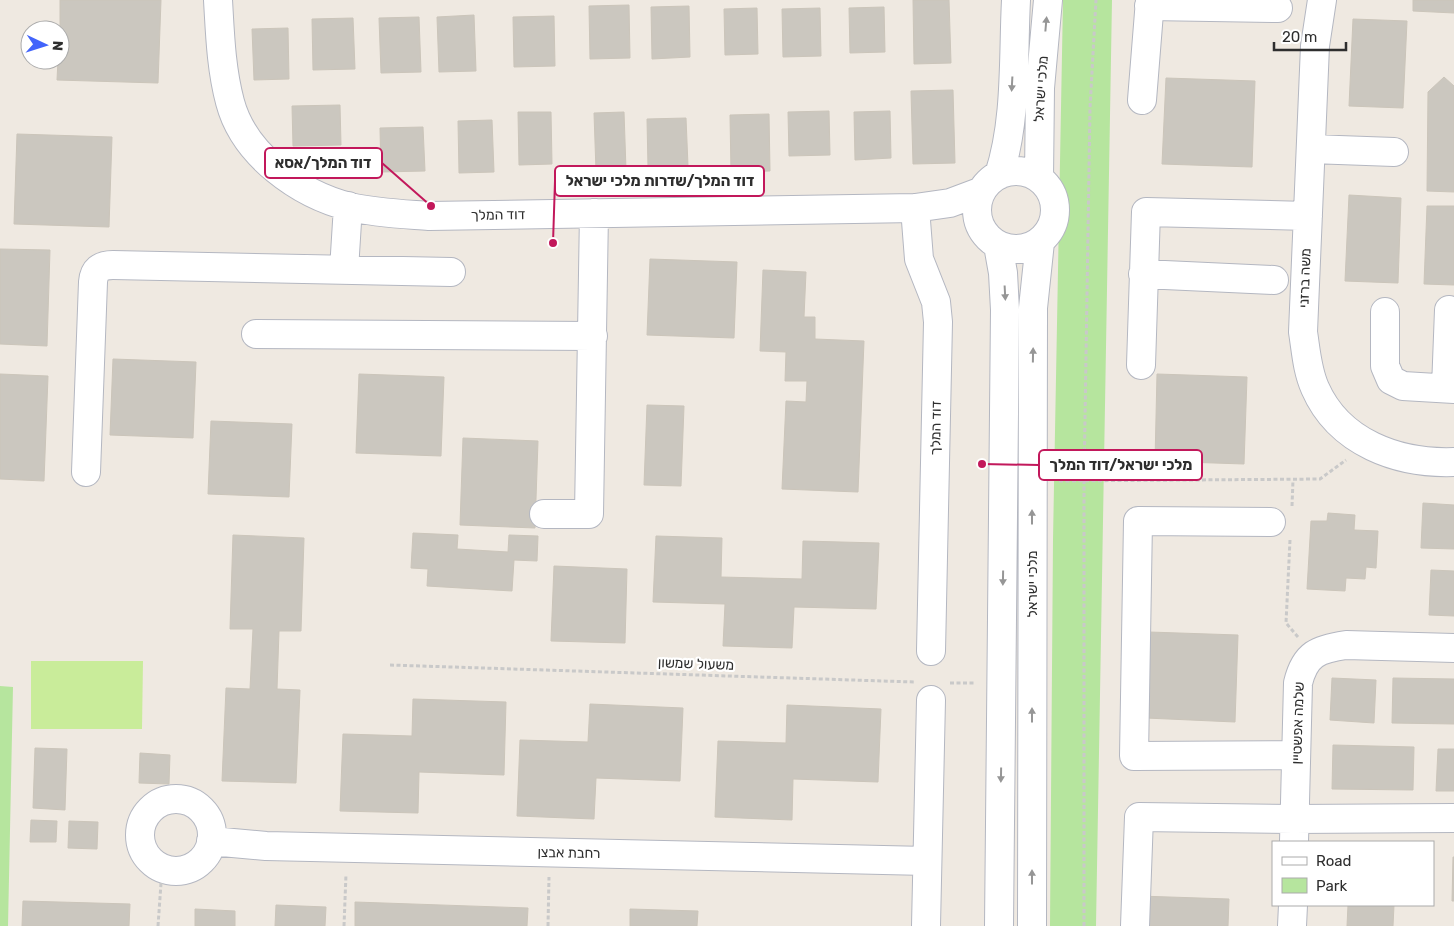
<svg xmlns="http://www.w3.org/2000/svg" width="1454" height="926" viewBox="0 0 1454 926" font-family="Rubik,Heebo,sans-serif">
  <style>
    .green { fill: #b6e59e }
    .pitch { fill: #c9ec9a }
    .building { fill: #cbc7bf; stroke: #cbc5ba }
    .lines { fill: none; stroke-linecap: round; stroke-linejoin: round }
    .minor-casing { stroke: #b4b7c1; stroke-width: 30 }
    .path { stroke: #c9c9c9; stroke-width: 3; stroke-dasharray: 4 2.5; stroke-linecap: butt }
    .minor { stroke: #fff; stroke-width: 28 }
    .oneway { fill: #969696 }
    .labels { text-anchor: middle; dominant-baseline: central; stroke-width: 4.5; stroke-linejoin: round; paint-order: stroke }
    .street-label { font-size: 14px; fill: #2e2e2e; stroke: #fff }
    .leader { fill: none; stroke: #c2185b; stroke-width: 2 }
    .callout-dot { fill: #c2185b; stroke: #fff; stroke-width: 2 }
    .callout { fill: #fff; stroke: #c2185b; stroke-width: 2 }
    .callout-label { font-size: 15px; text-anchor: middle; font-weight: bold; fill: #2e2e2e }
  </style>
  <rect width="100%" height="100%" fill="#efe9e1"/>
  <path class="green" d="M 1063,0 L 1112,0 L 1096,926 L 1050,926 L 1053,540 Z
    M 0,686 L 13,687 L 8,926 L 0,926 Z"/>
  <path class="pitch" d="M 31,661 L 143,661 L 142,729 L 31,729 Z"/>
  <path class="building" d="M 60,0 L 161,0 L 158,83 L 57,80 L 58,60 L 60,60 Z
    M 913,0 L 949,0 L 951,63 L 914,64 Z
    M 1413,0 L 1454,0 L 1454,13 L 1413,11 Z
    M 629,5 L 630,58 L 590,59 L 589,6 Z
    M 689,6 L 690,57 L 652,59 L 651,7 Z
    M 884,7 L 885,52 L 850,53 L 849,8 Z
    M 757,8 L 758,54 L 725,55 L 724,9 Z
    M 820,8 L 821,56 L 783,57 L 782,9 Z
    M 474,15 L 476,71 L 439,72 L 437,17 Z
    M 554,16 L 555,66 L 514,67 L 513,17 Z
    M 419,17 L 421,72 L 381,73 L 379,18 Z
    M 353,18 L 355,69 L 313,70 L 312,19 Z
    M 1353,19 L 1407,21 L 1403,108 L 1349,106 Z
    M 288,28 L 289,79 L 254,80 L 252,29 Z
    M 1444,77 L 1454,86 L 1454,192 L 1427,191 L 1428,92 Z
    M 1166,78 L 1255,81 L 1252,167 L 1162,164 Z
    M 953,90 L 955,163 L 913,164 L 911,91 Z
    M 340,105 L 341,145 L 293,146 L 292,106 Z
    M 829,111 L 830,155 L 789,156 L 788,112 Z
    M 890,111 L 891,158 L 855,160 L 854,112 Z
    M 518,112 L 551,112 L 552,164 L 519,165 Z
    M 624,112 L 626,170 L 596,171 L 594,113 Z
    M 769,114 L 770,171 L 731,172 L 730,115 Z
    M 686,118 L 688,166 L 648,167 L 647,119 Z
    M 492,120 L 494,172 L 459,173 L 458,121 Z
    M 423,127 L 425,171 L 381,172 L 380,128 Z
    M 17,134 L 112,137 L 109,227 L 14,224 Z
    M 1349,195 L 1401,198 L 1398,283 L 1345,281 Z
    M 1427,206 L 1454,206 L 1454,285 L 1424,284 Z
    M 0,249 L 50,250 L 47,346 L 0,344 Z
    M 650,259 L 737,262 L 734,338 L 647,335 Z
    M 763,270 L 806,272 L 804,317 L 815,317 L 815,339 L 864,341 L 858,492 L 782,489 L 786,401 L 806,402 L 807,381 L 785,381 L 786,352 L 760,351 Z
    M 113,359 L 196,362 L 193,438 L 110,435 Z
    M 0,374 L 48,376 L 44,481 L 0,479 Z
    M 359,374 L 444,377 L 441,456 L 356,453 Z
    M 1157,374 L 1247,377 L 1244,464 L 1155,461 Z
    M 647,405 L 684,406 L 681,486 L 644,485 Z
    M 211,421 L 292,424 L 289,497 L 208,494 Z
    M 463,438 L 538,441 L 535,528 L 460,525 Z
    M 1423,503 L 1454,505 L 1454,549 L 1421,548 Z
    M 1328,513 L 1355,515 L 1354,530 L 1378,531 L 1376,568 L 1366,567 L 1365,579 L 1346,578 L 1345,591 L 1307,589 L 1311,521 L 1327,521 Z
    M 413,533 L 458,535 L 457,549 L 508,552 L 509,535 L 538,536 L 537,561 L 514,560 L 512,591 L 427,586 L 428,569 L 411,568 Z
    M 233,535 L 304,538 L 301,631 L 279,631 L 277,689 L 300,690 L 296,783 L 222,781 L 226,688 L 250,689 L 253,629 L 230,629 Z
    M 656,536 L 722,538 L 721,577 L 802,579 L 803,541 L 879,543 L 876,609 L 794,607 L 792,648 L 723,646 L 725,604 L 653,602 Z
    M 554,566 L 627,569 L 625,643 L 551,641 Z
    M 1431,570 L 1454,571 L 1454,616 L 1429,615 Z
    M 1149,632 L 1238,635 L 1235,722 L 1146,718 Z
    M 1332,678 L 1376,680 L 1374,723 L 1330,720 Z
    M 1393,678 L 1454,679 L 1454,724 L 1392,723 Z
    M 413,699 L 506,702 L 504,775 L 419,772 L 418,813 L 340,811 L 343,734 L 412,736 Z
    M 590,704 L 683,708 L 680,781 L 596,778 L 594,819 L 517,816 L 520,740 L 588,742 Z
    M 787,705 L 881,709 L 878,782 L 793,779 L 792,820 L 715,817 L 718,741 L 786,743 Z
    M 1333,745 L 1414,747 L 1413,790 L 1332,789 Z
    M 35,748 L 67,749 L 65,810 L 33,808 Z
    M 1438,749 L 1454,749 L 1454,791 L 1436,791 Z
    M 140,753 L 170,755 L 169,784 L 139,783 Z
    M 31,820 L 57,821 L 56,842 L 30,842 Z
    M 69,821 L 98,822 L 97,849 L 68,848 Z
    M 1453,857 L 1454,857 L 1454,901 L 1452,901 Z
    M 1139,896 L 1229,899 L 1228,926 L 1138,926 Z
    M 23,901 L 130,904 L 129,926 L 22,926 Z
    M 355,902 L 528,908 L 527,926 L 355,926 Z
    M 276,905 L 326,907 L 325,926 L 275,926 Z
    M 1348,905 L 1394,905 L 1393,926 L 1347,926 Z
    M 195,909 L 235,911 L 235,926 L 195,926 Z
    M 630,909 L 698,911 L 697,926 L 630,926 Z"/>
  <g class="lines">
    <g class="minor-casing">
      <path id="minor" d="M 218,0 C 220,34 221,68 230,102 C 244,155 299,194 350,207 C 376,213 403,214 429,216 L 915,208 L 950,203 L 982,191
        M 1322,0 L 1315,46 L 1303,332 C 1306,351 1307,370 1315,388 C 1339,443 1398,464 1454,462
        M 1149,6 L 1278,8
        M 1142,100 L 1150,0
        M 1311,149 L 1394,152
        M977 210a39 39 0 1 1 78 0a39 39 0 1 1-78 0Z
        M 999,175 C 1017,120 1013,57 1016,0
        M 1039,178 L 1040,88 L 1048,0
        M 915,208 L 919,259 L 936,302 L 938,322 L 931,651
        M 998,245 L 1003,273 L 1005,310 L 999,926
        M 344,270 L 348,206
        M 1143,274 L 1274,280
        M 1385,312 L 1385,366 L 1391,380 L 1403,386 L 1454,389
        M 256,334 L 593,336
        M 1141,365 L 1146,212 L 1308,216
        M 1446,388 L 1449,310
        M 86,472 L 93,282 C 94,270 100,265 113,265 L 451,272
        M 544,514 L 589,514 L 594,213
        M 1271,522 L 1138,521 L 1134,756 L 1296,755
        M140 835a36 36 0 1 1 72 0a36 36 0 1 1-72 0Z
        M 211,841 L 266,846 L 927,861
        M 1294,842 L 1298,683 C 1305,654 1318,649 1346,645 L 1454,648
        M 926,926 L 931,700
        M 1032,926 L 1033,308 L 1040,242
        M 1135,926 L 1139,817 L 1294,819 L 1454,818
        M 1292,926 L 1293,905"/>
    </g>
    <path class="path" d="M 1059,481 L 1320,479 L 1346,460
      M 1292,506 L 1293,480
      M 1290,540 L 1286,623 L 1298,637
      M 390,665 L 914,682
      M 950,683 L 976,683
      M 158,926 L 162,869
      M 344,926 L 346,874
      M 548,926 L 549,877
      M 1084,926 L 1084,481 L 1090,108 L 1096,0"/>
    <use href="#minor" class="minor"/>
  </g>
  <defs><path id="oneway-solid" d="M-6-.8H1V-3.2L6.5 0L1 3.2V.8H-6Z" transform="scale(1.25)"/></defs>
  <g class="oneway">
    <use href="#oneway-solid" transform="translate(1046 24) rotate(-85)"/>
    <use href="#oneway-solid" transform="translate(1012 84) rotate(93)"/>
    <use href="#oneway-solid" transform="translate(1005 293) rotate(87)"/>
    <use href="#oneway-solid" transform="translate(1033 355) rotate(-89)"/>
    <use href="#oneway-solid" transform="translate(1032 517) rotate(-90)"/>
    <use href="#oneway-solid" transform="translate(1003 578) rotate(91)"/>
    <use href="#oneway-solid" transform="translate(1032 715) rotate(-90)"/>
    <use href="#oneway-solid" transform="translate(1001 775) rotate(91)"/>
    <use href="#oneway-solid" transform="translate(1032 877) rotate(-90)"/>
  </g>
  <g class="labels">
    <g class="street-label">
      <text transform="translate(1041 89) rotate(-86)">מלכי ישראל</text>
      <text transform="translate(498 215) rotate(-1)">דוד המלך</text>
      <text transform="translate(1305 278) rotate(-88)">משה ברזני</text>
      <text transform="translate(936 428) rotate(-89)">דוד המלך</text>
      <text transform="translate(1032 584) rotate(-90)">מלכי ישראל</text>
      <text transform="translate(696 664) rotate(2)">משעול שמשון</text>
      <text transform="translate(1298 723) rotate(-88)">שלמה אפשטיין</text>
      <text transform="translate(569 853) rotate(1)">רחבת אבצן</text>
    </g>
  </g>
  <path class="leader" d="M431 206L382 163M553 243L555 181M982 464L1039 465"/>
  <g class="callout-dot">
    <circle cx="431" cy="206" r="5"/>
    <circle cx="553" cy="243" r="5"/>
    <circle cx="982" cy="464" r="5"/>
  </g>
  <g class="callout">
    <rect x="265" y="148" width="117" height="30" rx="5"/>
    <rect x="555" y="166" width="209" height="30" rx="5"/>
    <rect x="1039" y="450" width="163" height="30" rx="5"/>
  </g>
  <g class="callout-label">
    <text x="323" y="168">דוד המלך/אסא</text>
    <text x="660" y="186">דוד המלך/שדרות מלכי ישראל</text>
    <text x="1121" y="470">מלכי ישראל/דוד המלך</text>
  </g>
  <rect x="1272" y="841" width="162" height="65" fill="#ffffff" stroke="#ababab"/>
  <rect x="1282" y="857" width="25" height="8" fill="#ffffff" stroke="#ababab"/>
  <text x="1316" y="866" font-size="15" fill="#2e2e2e">Road</text>
  <rect x="1282" y="878" width="25" height="15" fill="#b6e59e" stroke="#ababab"/>
  <text x="1316" y="891" font-size="15" fill="#2e2e2e">Park</text>
  <g transform="translate(45 45) rotate(94)"><circle r="24" fill="#ffffff" stroke="#ababab"/>
  <path d="M0-4L9 19L0 12L-9 19Z" fill="#4264fb"/>
  <text y="-8" font-size="14" font-weight="bold" text-anchor="middle" fill="#2e2e2e">N</text>
  </g>
  <path d="M1274 42v8h72v-8" fill="none" stroke="#2e2e2e" stroke-width="2.5"/>
  <text x="1282" y="42" font-size="15" fill="#2e2e2e" stroke="#ffffff" stroke-width="4" paint-order="stroke">20 m</text>
</svg>
